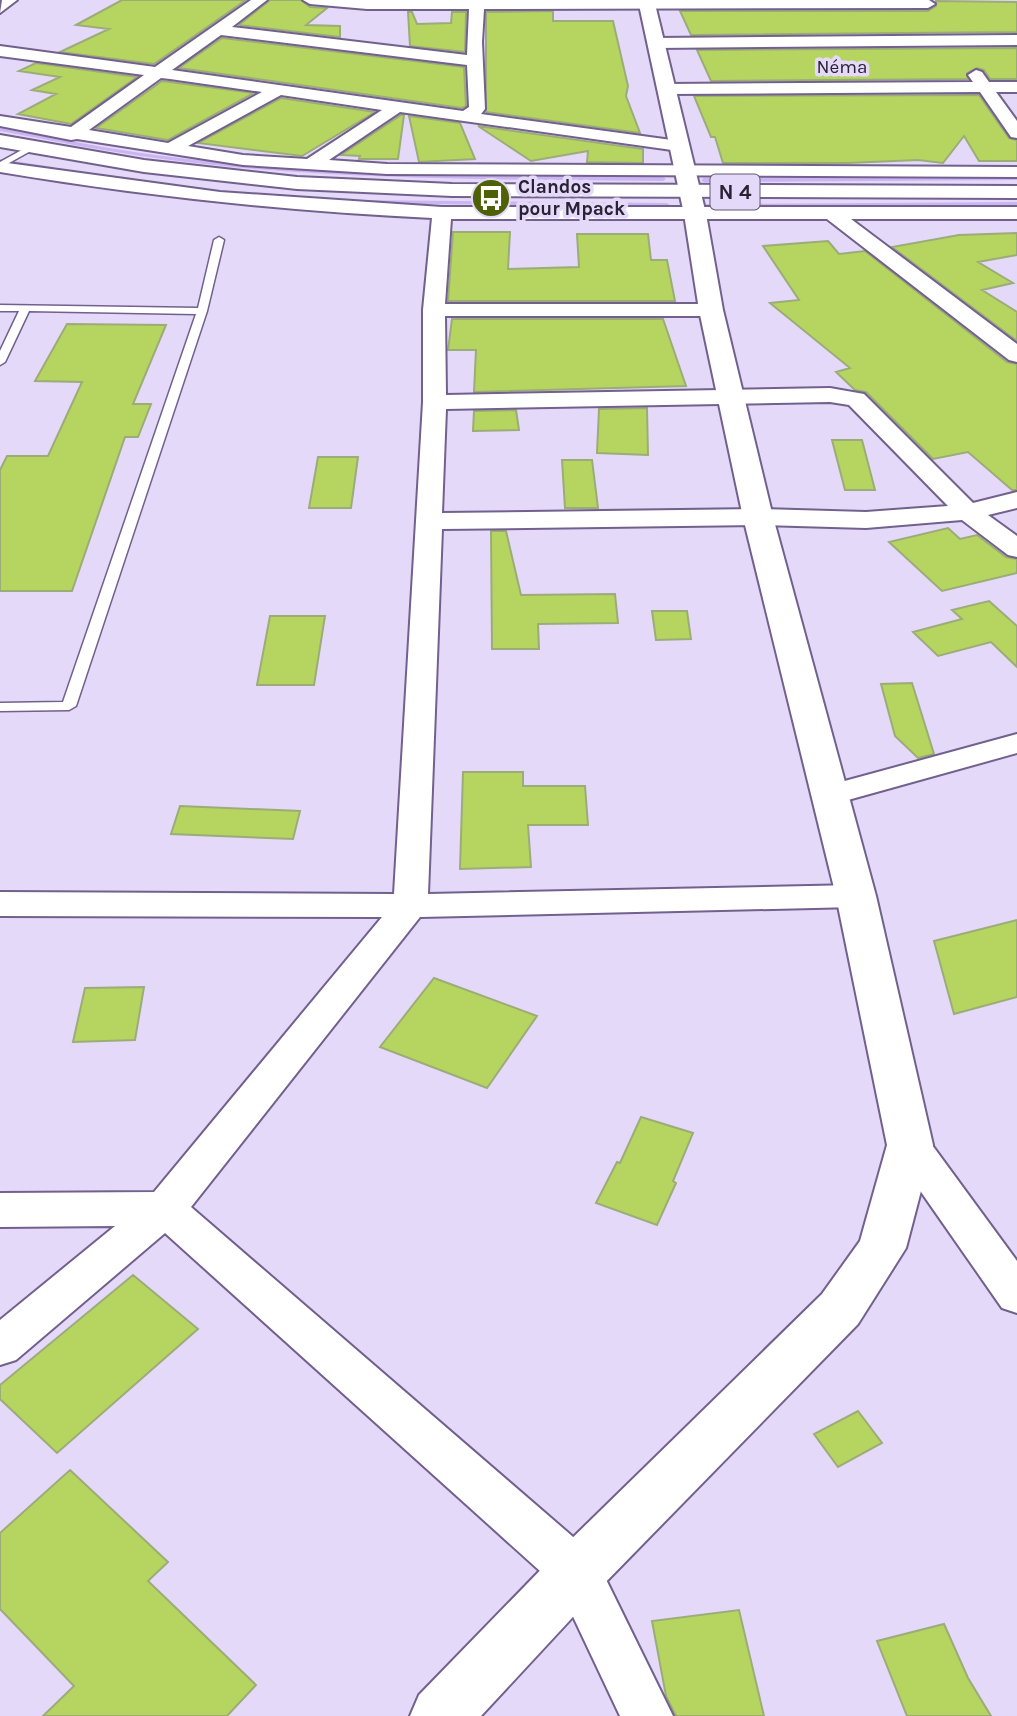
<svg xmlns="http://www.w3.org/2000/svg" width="1017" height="1716" viewBox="0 0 1017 1716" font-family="Karla,sans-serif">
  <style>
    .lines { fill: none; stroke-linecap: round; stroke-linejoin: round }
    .stream { fill: #cbb4f2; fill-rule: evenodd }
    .building { fill: #b6d560; stroke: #9cac78; stroke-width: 2 }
    .service-casing { stroke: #72608d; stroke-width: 3 }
    .minor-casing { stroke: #72608d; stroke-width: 4 }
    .secondary-casing { stroke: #72608d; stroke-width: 4 }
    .trunk-casing { stroke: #72608d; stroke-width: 4 }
    .service { fill: #fff; fill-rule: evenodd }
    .minor { fill: #fff; fill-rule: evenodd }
    .secondary { fill: #fff; fill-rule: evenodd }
    .trunk { fill: #fff; fill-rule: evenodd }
    .labels { text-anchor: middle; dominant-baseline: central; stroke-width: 7; stroke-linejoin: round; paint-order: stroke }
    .far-street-label { font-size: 19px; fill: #292235; stroke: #e4d9f8 }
    .far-poi-label { font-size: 19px; font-weight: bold; fill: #292235; stroke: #e4d9f8; text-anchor: start }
    .shield { fill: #e4d9f8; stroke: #615970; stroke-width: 2 }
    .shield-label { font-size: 21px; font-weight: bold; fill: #292235 }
  </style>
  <rect width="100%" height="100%" fill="#e4d9f8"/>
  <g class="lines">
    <path class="stream" d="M 0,127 C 54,138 108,149 163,156 C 328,177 496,175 663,177 L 666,179 L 663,181 C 496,179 328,181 163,159 C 108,152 54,141 0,131 Z
      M 0,159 L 53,167 L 56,169 L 53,171 L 0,163 Z
      M 1017,176 L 1017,180 L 704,182 L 701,180 L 704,178 Z
      M 348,200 L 667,203 L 670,205 L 667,207 L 350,203 L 347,201 Z
      M 1017,202 L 1017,206 L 705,208 L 702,206 L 705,204 Z"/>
  </g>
  <path class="building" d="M 122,0 L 246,0 L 154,64 L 60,52 L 109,29 L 76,25 Z
    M 270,0 L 301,0 L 310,7 L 327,8 L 306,25 L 340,26 L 340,37 L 239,25 Z
    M 936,1 L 1017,2 L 1017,32 L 691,35 L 680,11 L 928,11 L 936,6 Z
    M 553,11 L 553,21 L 613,21 L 628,86 L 626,96 L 640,133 L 486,112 L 486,12 Z
    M 408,12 L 412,12 L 417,24 L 451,23 L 452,12 L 466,12 L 465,52 L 410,46 Z
    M 222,38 L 464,67 L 466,106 L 462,108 L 179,68 Z
    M 1017,48 L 1017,79 L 990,79 L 984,70 L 977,68 L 967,73 L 968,79 L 711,81 L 697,50 Z
    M 36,63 L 137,77 L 71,124 L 18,114 L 56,94 L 32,90 L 60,77 L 19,71 Z
    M 162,81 L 170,82 L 254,93 L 168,140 L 96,128 Z
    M 979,95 L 1009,138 L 1017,140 L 1017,161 L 979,161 L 964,136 L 943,163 L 918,160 L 848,163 L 723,163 L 715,137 L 711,137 L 694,96 Z
    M 281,98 L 375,112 L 302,156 L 198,143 Z
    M 401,115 L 404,115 L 398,159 L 359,159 L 360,156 L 341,155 Z
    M 409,116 L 460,123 L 475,159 L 419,162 Z
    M 478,126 L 643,149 L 643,163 L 587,162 L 588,151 L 531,161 Z
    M 453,232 L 510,232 L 508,269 L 579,267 L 577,234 L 648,234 L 651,260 L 667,260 L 675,301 L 448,301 Z
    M 1017,233 L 1017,255 L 978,262 L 1013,283 L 982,290 L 1017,312 L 1017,341 L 892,247 L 959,235 Z
    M 828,241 L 839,254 L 865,251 L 1007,362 L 1017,364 L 1017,490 L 1012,490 L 968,452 L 933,459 L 866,392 L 855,390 L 836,372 L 850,368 L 770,303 L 799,300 L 763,246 Z
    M 452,319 L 663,319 L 686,386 L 474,392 L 476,350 L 448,350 Z
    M 67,324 L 166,325 L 133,404 L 151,404 L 138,437 L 125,437 L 72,591 L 0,591 L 0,470 L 7,456 L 48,456 L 82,382 L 35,381 Z
    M 647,408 L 648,455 L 597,453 L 599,409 Z
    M 516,410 L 519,430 L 473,431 L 474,411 Z
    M 832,440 L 862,440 L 875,490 L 845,490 Z
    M 318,457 L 358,457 L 351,508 L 309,508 Z
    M 562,460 L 592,460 L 598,508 L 565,508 Z
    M 948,528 L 960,539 L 977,535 L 1006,557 L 1017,559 L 1017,573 L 942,591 L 889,542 Z
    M 491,531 L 506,531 L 521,595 L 615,594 L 618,623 L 538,624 L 539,649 L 492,649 Z
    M 989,601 L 1017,626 L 1017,667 L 991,642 L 938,656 L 913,632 L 962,619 L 952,610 Z
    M 652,611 L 687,611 L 691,639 L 656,640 Z
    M 270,616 L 325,616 L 314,685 L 257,685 Z
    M 912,683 L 934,754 L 918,758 L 895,736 L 881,684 Z
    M 463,772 L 523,772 L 523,786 L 585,786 L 588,825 L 528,825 L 531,867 L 460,869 Z
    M 180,806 L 300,811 L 293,839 L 171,834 Z
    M 1017,920 L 1017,997 L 954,1014 L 934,941 Z
    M 434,978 L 537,1016 L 487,1088 L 380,1047 Z
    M 144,987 L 135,1040 L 73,1042 L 85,988 Z
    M 641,1117 L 693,1133 L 673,1181 L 676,1183 L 657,1225 L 596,1203 L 617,1162 L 620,1163 Z
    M 133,1275 L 198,1329 L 57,1453 L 0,1399 L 0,1385 Z
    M 858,1411 L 882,1443 L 838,1467 L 814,1434 Z
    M 70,1470 L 168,1562 L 148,1581 L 256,1685 L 227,1716 L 43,1716 L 74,1686 L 0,1609 L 0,1533 Z
    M 739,1610 L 764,1716 L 676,1716 L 666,1696 L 652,1621 Z
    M 944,1624 L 968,1678 L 991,1716 L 907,1716 L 877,1641 Z"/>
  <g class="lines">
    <g class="service-casing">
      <path id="service" d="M 29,146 L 36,148 L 0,168 L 0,162 Z
        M 219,237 L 224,240 L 207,311 L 76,706 L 69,710 L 0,711 L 0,703 L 63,702 L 196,314 L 29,311 L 5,362 L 0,365 L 0,351 L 19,311 L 0,311 L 0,305 L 198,308 L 214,240 Z"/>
    </g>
    <g class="minor-casing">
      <path id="minor" d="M 2,0 L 17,0 L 0,13 Z
        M 251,0 L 267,0 L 232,27 L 467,55 L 469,9 L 367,9 L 310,4 L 303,0 L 929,0 L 935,4 L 928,8 L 484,9 L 482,42 L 485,109 L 481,114 L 679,141 L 688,146 L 679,151 L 400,112 L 329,160 L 387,164 L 1017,167 L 1017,177 L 387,174 L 243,165 L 77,139 L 71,140 L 0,126 L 0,116 L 71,127 L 144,75 L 0,56 L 0,46 L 155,67 ZM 221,35 L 467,65 L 469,107 L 463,111 L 172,70 ZM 161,78 L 170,79 L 262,92 L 168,143 L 89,130 ZM 281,95 L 382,110 L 307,159 L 243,155 L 188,146 Z
        M 1017,35 L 1017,45 L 656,48 L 648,43 L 656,38 Z
        M 976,70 L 982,72 L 989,82 L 1017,82 L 1017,92 L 996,92 L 1017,121 L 1017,138 L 1011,137 L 980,92 L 666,94 L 658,89 L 666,84 L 973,82 L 968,75 Z
        M 0,162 L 220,192 L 442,207 L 1017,207 L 1017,219 L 851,219 L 1017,344 L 1017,362 L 1009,360 L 827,219 L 451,219 L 445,304 L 711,304 L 722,310 L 711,316 L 445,316 L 446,395 L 830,388 L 864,394 L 973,503 L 1017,492 L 1017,508 L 988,515 L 1017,536 L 1017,557 L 1008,555 L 962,520 L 866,528 L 758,525 L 442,529 L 428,894 L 856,885 L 868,888 L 873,896 L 868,904 L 856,907 L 420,917 L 191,1207 L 594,1555 L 673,1716 L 620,1716 L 560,1589 L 165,1233 L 16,1360 L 0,1365 L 0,1320 L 115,1226 L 0,1227 L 0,1193 L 154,1192 L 382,917 L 0,916 L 0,892 L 394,894 L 423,402 L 423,310 L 432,218 C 287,211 143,196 0,172 ZM 830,402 L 849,405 L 948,506 L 866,512 L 758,509 L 442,513 L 446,409 Z
        M 1017,734 L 1017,753 L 830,805 L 819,802 L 814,795 L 819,788 Z
        M 910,1130 L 924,1134 L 1017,1261 L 1017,1313 L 1002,1308 L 896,1156 L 890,1145 L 896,1134 Z"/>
    </g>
    <g class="secondary-casing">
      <path id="secondary" d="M 638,0 L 654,0 L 706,214 L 723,310 L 773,517 L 876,896 L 933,1145 L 906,1248 L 858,1324 L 597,1591 L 481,1716 L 410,1716 L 419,1695 L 557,1553 L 822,1294 L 860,1241 L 887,1145 L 836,896 L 743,517 L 699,310 L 684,214 Z"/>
    </g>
    <g class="trunk-casing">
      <path id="trunk" d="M 0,135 L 144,160 L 297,177 L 452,184 L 1017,186 L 1017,198 L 452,196 L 297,189 L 144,172 L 0,147 Z"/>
    </g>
    <use href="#service" class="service"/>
    <use href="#minor" class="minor"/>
    <use href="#secondary" class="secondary"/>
    <use href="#trunk" class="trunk"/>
  </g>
  <defs>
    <g id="bus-disc" transform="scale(2.0125)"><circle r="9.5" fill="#4f6107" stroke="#e4d9f8"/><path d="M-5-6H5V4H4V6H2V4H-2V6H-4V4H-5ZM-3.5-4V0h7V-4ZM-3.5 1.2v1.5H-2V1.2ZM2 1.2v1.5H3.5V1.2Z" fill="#fff"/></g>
  </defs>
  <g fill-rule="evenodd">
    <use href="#bus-disc" x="491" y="198"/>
  </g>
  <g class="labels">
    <g class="far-street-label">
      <text x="842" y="67">Néma</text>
    </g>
    <g class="far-poi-label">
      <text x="518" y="187">Clandos<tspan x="518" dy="22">pour Mpack</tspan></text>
    </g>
    <rect class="shield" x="710.5" y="174.5" width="49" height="35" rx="5"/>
    <g class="shield-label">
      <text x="735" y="192">N 4</text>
    </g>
  </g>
</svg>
